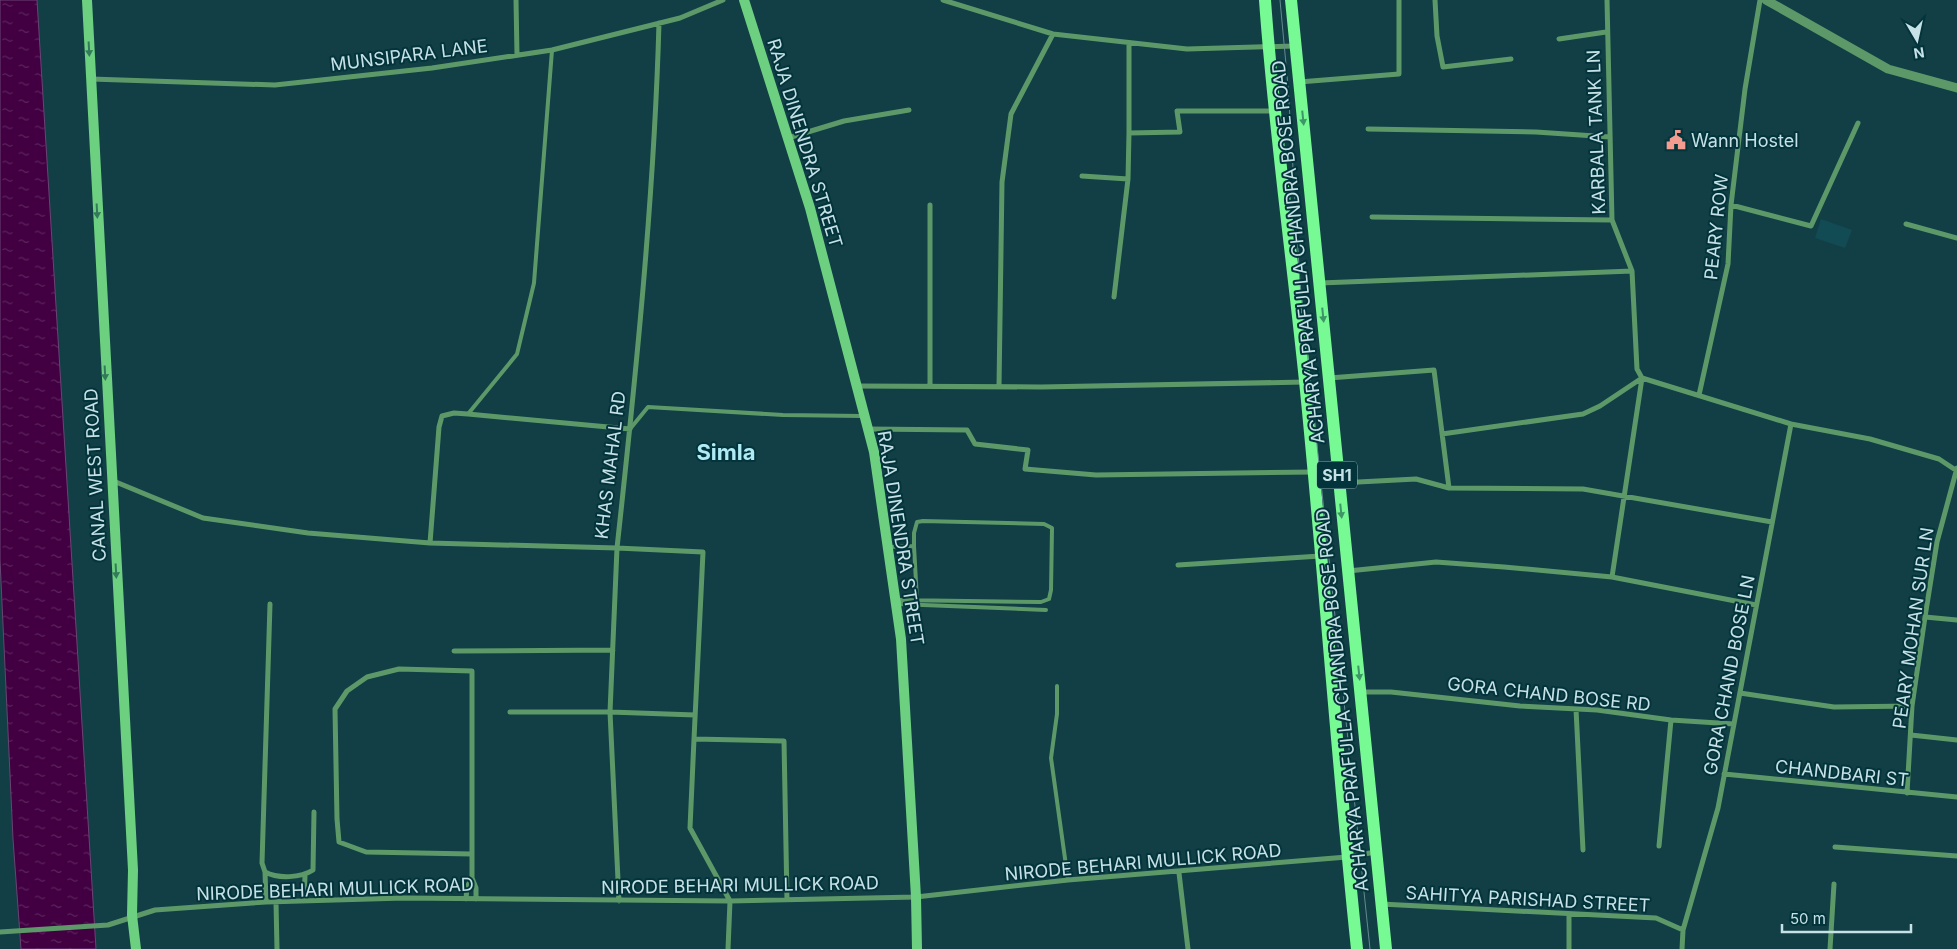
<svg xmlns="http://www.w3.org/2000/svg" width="1957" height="949" viewBox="0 0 1957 949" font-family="Inter,sans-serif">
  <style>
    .built { fill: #124b53 }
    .water { fill: url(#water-ripples); stroke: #6a4474 }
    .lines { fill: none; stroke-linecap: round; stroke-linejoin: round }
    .service { stroke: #5d9968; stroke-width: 4 }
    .minor { stroke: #5d9968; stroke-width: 5 }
    .tertiary { stroke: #5d9968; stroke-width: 9 }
    .secondary { stroke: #6dcf80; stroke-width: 10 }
    .primary { stroke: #77f993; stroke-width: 12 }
    .tram { stroke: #648a90; stroke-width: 1 }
    .oneway { fill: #337a5a }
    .oneway2 { fill: #3d9667 }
    .labels { text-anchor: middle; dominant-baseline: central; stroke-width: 4; stroke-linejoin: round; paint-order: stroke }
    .shield { fill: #03343b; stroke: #8caeb3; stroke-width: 1 }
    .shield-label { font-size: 16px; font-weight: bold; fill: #c6e2e7 }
    .street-label { font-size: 18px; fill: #c6e2e7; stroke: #03343b }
    .poi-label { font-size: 18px; fill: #c6e2e7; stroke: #03343b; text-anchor: start }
    .district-label { font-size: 22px; font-weight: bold; fill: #afebf5; stroke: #03343b }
  </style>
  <defs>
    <pattern id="water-ripples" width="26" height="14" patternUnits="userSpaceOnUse" patternTransform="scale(1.25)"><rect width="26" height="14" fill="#420042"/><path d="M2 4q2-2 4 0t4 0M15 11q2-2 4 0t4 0" fill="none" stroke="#5c255d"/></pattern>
  </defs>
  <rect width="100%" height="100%" fill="#113f45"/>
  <!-- built -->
  <path class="built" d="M1821,219L1852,230L1845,248L1815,238Z"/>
  <!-- water -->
  <path class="water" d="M0,0H37L96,949H21L13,839L0,560Z"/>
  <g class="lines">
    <!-- service -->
    <path class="service" d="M468,414L517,354L534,283L552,50
      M630,429L648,407L783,415L862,416
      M914,546L917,600
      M889,547L914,546V533L917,522L923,521L1044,524L1052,528L1051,590L1049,599L1041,602L898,600
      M898,604L1046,610
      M1057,686V714L1051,758L1068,880"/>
    <!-- minor -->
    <path class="minor" d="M516,0L517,55
      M943,0L1053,34L1187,49L1294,46
      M1435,0L1437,36L1443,67L1511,59
      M1559,39L1606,32
      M91,79L275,85L432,68L552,50L680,18L723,0
      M1299,82L1399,74V0
      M1368,129L1536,132L1610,137
      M1129,133V43
      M788,138L844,121L909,110
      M1082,176L1128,179
      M1731,205L1811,226L1858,123
      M1372,217L1612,220
      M1906,224L1957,238
      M1320,283L1632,271
      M1114,297L1128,179L1129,133L1180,132L1177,111H1273
      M1329,378L1434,370L1449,488
      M857,386L1041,387L1305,382
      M930,386V205
      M999,387L1002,182L1011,114L1053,34
      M1699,395L1728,264L1731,205L1745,89L1760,0
      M868,429L967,430L975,444L1028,450L1025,469L1096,475L1314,472
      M1442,434L1583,414L1600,406L1642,378L1637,369L1632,271L1612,220L1607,0
      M111,480L203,518L308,533L430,543L617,548C636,374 654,198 659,23
      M1339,483L1416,479L1449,488L1583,489L1772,522
      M430,543L439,427L442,416L454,413L468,414L630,429
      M1178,565L1320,556
      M1348,571L1436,562L1504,567L1612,577L1756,605
      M1612,577L1642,378L1791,424L1870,439L1939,459L1957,471
      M270,604L262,863L265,872C278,879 301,878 313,870L314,812
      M1925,617L1957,620
      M454,651L613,650
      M1361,692H1391L1520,706L1597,710L1671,720L1734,724
      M1740,693L1834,707L1912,706
      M1576,709L1583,850
      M510,712H610L695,715
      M1911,735L1957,740
      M694,739L690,828L730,901L728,949
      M1724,774L1957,797
      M1907,793L1912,706L1925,617L1937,542L1957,468
      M1659,846L1671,720
      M1835,847L1957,856
      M472,854L366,852L339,842L337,819L335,709L347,691L367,677L399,669L472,671V878L476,888V899
      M265,872L266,902
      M1179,873L1188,949
      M466,899L467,887L472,878
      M304,901L305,876
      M619,901L610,712L617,548L703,552L694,739L784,741L787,900
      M276,902L277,949
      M1381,904L1656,918L1683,930L1682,949
      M1683,930L1718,808L1791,424
      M0,932L108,925L155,910L266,902L404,898L730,901L916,897L1068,880L1347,857L1376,852
      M1569,949V914
      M1830,949L1834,884"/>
    <!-- tertiary -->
    <path class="tertiary" d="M1766,0L1888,69L1957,88"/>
    <!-- secondary -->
    <path class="secondary" d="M87,0L133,870L132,915L136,949
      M744,0L810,208L874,452L901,639L916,897L917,949"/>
    <!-- primary -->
    <path class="primary" d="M1265,0C1274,128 1292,254 1305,381C1324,570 1337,760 1357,949
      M1291,0L1386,949"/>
    <!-- tram -->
    <path class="tram" d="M1280,0L1288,86L1300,283L1370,949"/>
  </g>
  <!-- one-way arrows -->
  <defs><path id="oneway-solid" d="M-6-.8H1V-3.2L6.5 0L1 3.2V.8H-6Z" transform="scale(1.25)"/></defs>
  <g class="oneway">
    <use href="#oneway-solid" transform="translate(89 49) rotate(87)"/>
    <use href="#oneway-solid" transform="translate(97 211) rotate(87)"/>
    <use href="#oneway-solid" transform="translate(105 373) rotate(87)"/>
    <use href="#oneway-solid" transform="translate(116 571) rotate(87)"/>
  </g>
  <g class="oneway2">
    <use href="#oneway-solid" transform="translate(1303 118) rotate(84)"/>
    <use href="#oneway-solid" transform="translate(1323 315) rotate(84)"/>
    <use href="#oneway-solid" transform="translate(1341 511) rotate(84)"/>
    <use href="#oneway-solid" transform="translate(1359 673) rotate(84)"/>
  </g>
  <!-- icons -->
  <defs>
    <symbol id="civic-bare" viewBox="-9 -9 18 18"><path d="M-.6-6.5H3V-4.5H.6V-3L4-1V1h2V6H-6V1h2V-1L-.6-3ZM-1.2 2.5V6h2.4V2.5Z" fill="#f59c90" stroke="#03343b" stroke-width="2.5" paint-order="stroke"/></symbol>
  </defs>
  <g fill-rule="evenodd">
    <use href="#civic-bare" x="1662" y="126" width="28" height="28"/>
  </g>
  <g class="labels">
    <!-- shield labels -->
    <rect class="shield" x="1317" y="461.5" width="40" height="27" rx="4"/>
    <g class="shield-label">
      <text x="1337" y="475">SH1</text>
    </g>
    <!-- street labels -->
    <g class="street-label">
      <text transform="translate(409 55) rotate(-7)">MUNSIPARA LANE</text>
      <text transform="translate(1596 132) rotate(-92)">KARBALA TANK LN</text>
      <text transform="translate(805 143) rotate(73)">RAJA DINENDRA STREET</text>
      <text transform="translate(1716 227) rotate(-84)">PEARY ROW</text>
      <text transform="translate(1298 252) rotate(-96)">ACHARYA PRAFULLA CHANDRA BOSE ROAD</text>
      <text transform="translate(610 465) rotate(-83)">KHAS MAHAL RD</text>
      <text transform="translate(95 475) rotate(-93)">CANAL WEST ROAD</text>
      <text transform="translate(901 538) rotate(81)">RAJA DINENDRA STREET</text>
      <text transform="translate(1913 628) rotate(-82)">PEARY MOHAN SUR LN</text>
      <text transform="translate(1729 675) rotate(-79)">GORA CHAND BOSE LN</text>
      <text transform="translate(1549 694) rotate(6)">GORA CHAND BOSE RD</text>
      <text transform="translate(1342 700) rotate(-96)">ACHARYA PRAFULLA CHANDRA BOSE ROAD</text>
      <text transform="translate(1842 773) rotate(6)">CHANDBARI ST</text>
      <text transform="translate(1143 862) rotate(-5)">NIRODE BEHARI MULLICK ROAD</text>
      <text transform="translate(740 885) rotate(-1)">NIRODE BEHARI MULLICK ROAD</text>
      <text transform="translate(335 889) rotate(-2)">NIRODE BEHARI MULLICK ROAD</text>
      <text transform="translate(1528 899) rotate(3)">SAHITYA PARISHAD STREET</text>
    </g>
    <!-- poi labels -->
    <g class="poi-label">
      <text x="1691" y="140">Wann Hostel</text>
    </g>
    <!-- district labels -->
    <g class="district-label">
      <text x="726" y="452">Simla</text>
    </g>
  </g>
  <!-- north arrow -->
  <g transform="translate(1917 40) rotate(171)" stroke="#03343b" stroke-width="4" paint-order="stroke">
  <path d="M0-4L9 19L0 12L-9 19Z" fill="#c6e2e7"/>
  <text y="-8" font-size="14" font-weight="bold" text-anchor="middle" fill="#c6e2e7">N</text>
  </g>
  <!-- scale -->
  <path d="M1782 924v8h129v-8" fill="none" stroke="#c6e2e7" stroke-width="2.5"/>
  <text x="1790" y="924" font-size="15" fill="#c6e2e7" stroke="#03343b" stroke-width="4" paint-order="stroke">50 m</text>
</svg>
